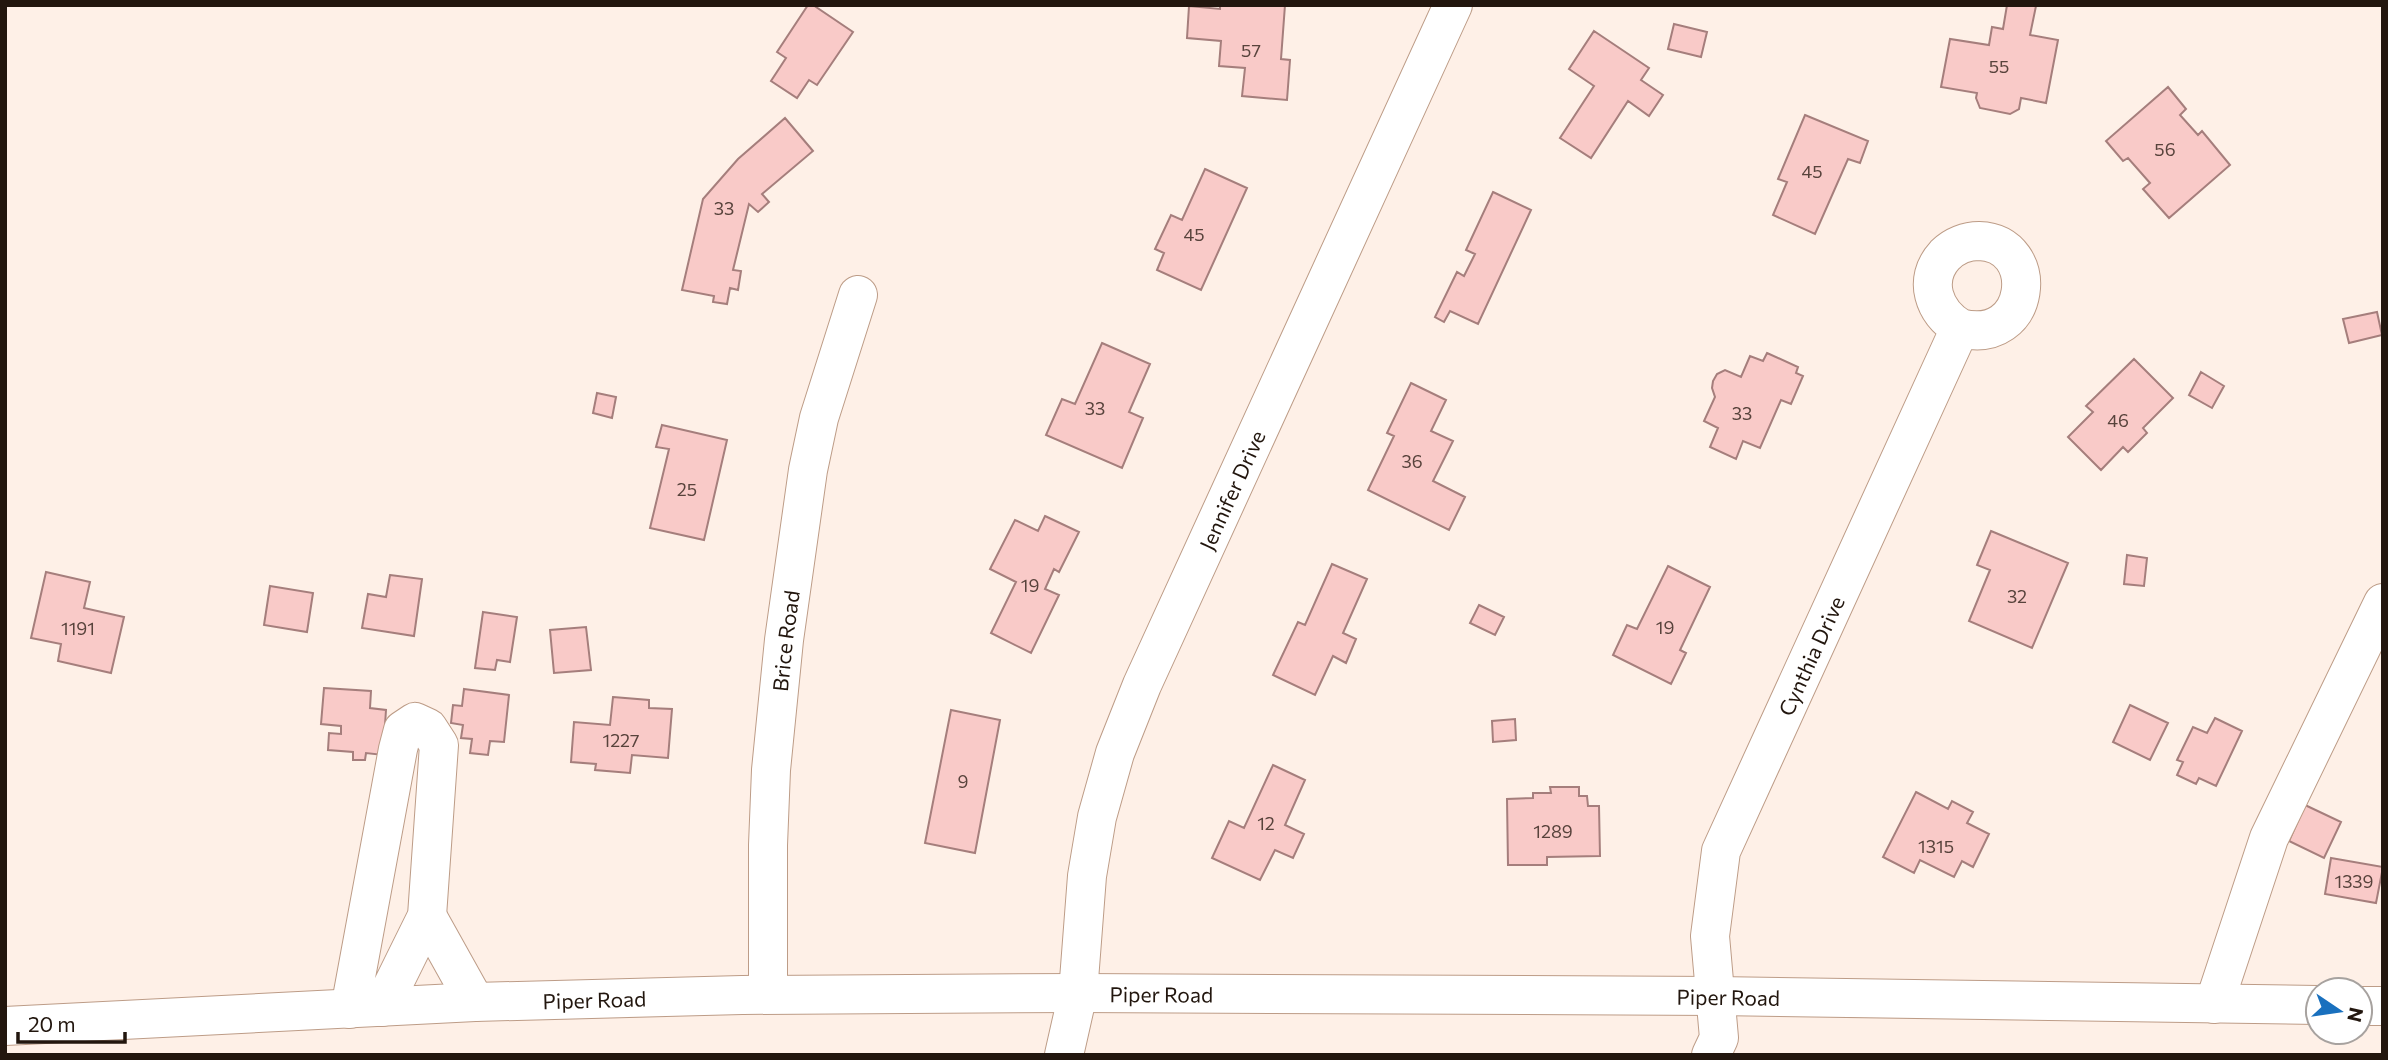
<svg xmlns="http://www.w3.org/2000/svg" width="2388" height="1060" viewBox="0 0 2388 1060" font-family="Commissioner,sans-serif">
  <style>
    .building { fill: #f9cac8; stroke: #a57e7c; stroke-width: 2 }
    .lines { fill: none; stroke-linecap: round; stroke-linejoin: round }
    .minor-casing { stroke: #bd9c87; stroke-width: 40 }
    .minor { stroke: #fff; stroke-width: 38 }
    .labels { text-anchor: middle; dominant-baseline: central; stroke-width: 5; stroke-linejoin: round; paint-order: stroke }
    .number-label { font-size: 18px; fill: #58433c }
    .street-label { font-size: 21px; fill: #22160e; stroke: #fff }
  </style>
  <rect width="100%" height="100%" fill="#fef0e7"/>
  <!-- building -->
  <path class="building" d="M808,5H813L853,32L817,85L809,80L797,98L771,81L786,58L777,52Z
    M1220,5H1285L1281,59L1290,60L1287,100L1242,96L1245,68L1219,66L1221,41L1187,38L1189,6L1220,9Z
    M2007,5L2036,6L2030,35L2058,40L2046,103L2021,98L2019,109L2010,114L1980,108L1976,98L1977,93L1941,87L1950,39L1989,45L1992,27L2003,29Z
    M1674,24L1707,32L1701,57L1668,49Z
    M1594,31L1649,68L1641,80L1663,95L1649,116L1628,101L1591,158L1560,138L1594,86L1569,69Z
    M2168,87L2186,109L2180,115L2198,135L2202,131L2230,165L2169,218L2143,189L2150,183L2128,158L2123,161L2106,141Z
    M1805,115L1868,141L1860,163L1848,159L1815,234L1773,215L1787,182L1778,179Z
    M785,118L813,151L762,194L769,202L758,212L749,204L733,270L741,271L738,290L730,288L727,304L713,302L714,296L682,290L703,199L738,159Z
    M1205,169L1247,188L1201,290L1157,270L1164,253L1155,249L1171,215L1182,220Z
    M1493,192L1531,210L1478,324L1450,311L1444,322L1435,317L1457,272L1464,276L1475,254L1466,250Z
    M2377,312L2382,335L2349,343L2343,319Z
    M1102,343L1150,364L1129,412L1143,418L1122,468L1046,435L1062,399L1075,404Z
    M1767,353L1798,367L1796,373L1803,376L1791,404L1781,400L1760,448L1743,441L1736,459L1710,447L1718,428L1704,421L1715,397L1712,388L1713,381L1717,374L1725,370L1741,377L1750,356L1763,361Z
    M2134,359L2173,398L2143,428L2147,433L2128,452L2123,447L2101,470L2068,437L2093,412L2086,406Z
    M2201,372L2224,386L2212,408L2189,395Z
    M1411,383L1446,400L1431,431L1453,441L1433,481L1465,497L1449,530L1368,490L1394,436L1387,433Z
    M597,393L616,397L612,418L593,413Z
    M662,425L727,440L704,540L650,528L669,449L656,447Z
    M1045,516L1079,532L1059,572L1054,569L1045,589L1059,595L1031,653L991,633L1016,582L990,569L1015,520L1038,531Z
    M1991,531L2068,563L2032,648L1969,621L1990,570L1977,565Z
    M2127,555L2147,558L2144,586L2124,584Z
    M1332,564L1367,579L1343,633L1356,639L1346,663L1333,656L1315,695L1273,675L1298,622L1305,625Z
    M1668,566L1710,587L1680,650L1686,653L1671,684L1613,655L1627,625L1637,629Z
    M46,572L90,582L84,608L124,617L111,673L58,661L61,644L31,638Z
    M390,575L422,579L414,636L362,628L368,594L386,597Z
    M270,586L313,593L307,632L264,625Z
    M1479,605L1504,617L1495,635L1470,623Z
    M483,612L517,617L510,662L497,660L495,670L475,668Z
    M586,627L591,670L554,673L550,630Z
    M324,688L371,691L370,708L386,710L383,755L366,753L365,760H353V752L328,750L329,733L341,734V726L321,724Z
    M464,689L509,695L504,742L490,741L488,755L470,753L472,739L461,738L463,725L451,723L453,705L462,706Z
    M613,697L649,700V708L672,709L668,758L632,755L630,773L595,770L596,764L571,762L574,722L610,725Z
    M2130,705L2168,723L2150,760L2113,742Z
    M951,710L1000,720L975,853L925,843Z
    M2215,718L2242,731L2216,786L2199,778L2196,784L2177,775L2183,762L2177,760L2193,727L2207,733Z
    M1515,719L1516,740L1493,742L1492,721Z
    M1273,765L1305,780L1285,825L1304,834L1293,858L1275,850L1260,880L1212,858L1229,821L1244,828Z
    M1550,787H1579V796H1587L1588,806H1599L1600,856L1547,857V865H1508L1507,799L1533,798V793H1551Z
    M1916,792L1948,809L1952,801L1973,812L1967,823L1989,834L1973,867L1962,861L1954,877L1920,860L1914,873L1883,857Z
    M2305,805L2341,822L2324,858L2289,841Z
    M2331,858L2383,867L2376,903L2325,894Z"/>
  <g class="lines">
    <defs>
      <g id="minor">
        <path d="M427,916L475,1002"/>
        <path id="s1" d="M768,994V845L771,770L784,640L808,470L819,418L858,295"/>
        <path d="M2214,1004L2269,838L2383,603"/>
        <path d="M2360,1006H2383"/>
        <path d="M350,1009L398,749L403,730L415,722L428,728L439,745L427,916L382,1007"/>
        <path id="s2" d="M5,1026L475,1002L742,995L1078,993L1717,996L2318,1005"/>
        <path id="s3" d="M1064,1055L1078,993L1087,876L1097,817L1115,753L1142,685L1453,5"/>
        <path id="s4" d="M1711,1055L1719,1038L1710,936L1721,851L1960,328C2032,347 2043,243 1979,241C1967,241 1954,246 1945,255C1922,280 1934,312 1960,328"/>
      </g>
    </defs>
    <!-- minor casing -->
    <use href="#minor" class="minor-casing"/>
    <!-- minor -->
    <use href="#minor" class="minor"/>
  </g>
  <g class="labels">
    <!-- number labels -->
    <g class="number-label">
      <text x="1251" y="50">57</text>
      <text x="1999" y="66">55</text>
      <text x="2165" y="149">56</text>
      <text x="1812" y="171">45</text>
      <text x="724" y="208">33</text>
      <text x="1194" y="234">45</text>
      <text x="1095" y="408">33</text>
      <text x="1742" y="413">33</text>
      <text x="2118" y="420">46</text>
      <text x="1412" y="461">36</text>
      <text x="687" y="489">25</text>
      <text x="1030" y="585">19</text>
      <text x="2017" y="596">32</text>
      <text x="1665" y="627">19</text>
      <text x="78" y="628">1191</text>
      <text x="621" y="740">1227</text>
      <text x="963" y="781">9</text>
      <text x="1266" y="823">12</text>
      <text x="1553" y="831">1289</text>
      <text x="1936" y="846">1315</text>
      <text x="2354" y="881">1339</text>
    </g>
    <!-- street labels -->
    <g class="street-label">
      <text stroke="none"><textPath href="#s3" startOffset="595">Jennifer Drive</textPath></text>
      <text stroke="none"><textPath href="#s1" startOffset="354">Brice Road</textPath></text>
      <text stroke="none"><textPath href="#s4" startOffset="422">Cynthia Drive</textPath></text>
      <text stroke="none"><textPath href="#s2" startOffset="1157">Piper Road</textPath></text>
      <text stroke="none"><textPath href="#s2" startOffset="1724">Piper Road</textPath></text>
      <text stroke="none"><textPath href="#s2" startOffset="590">Piper Road</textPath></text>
    </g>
  </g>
  <!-- border -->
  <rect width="2388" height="1060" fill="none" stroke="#22160e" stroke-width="14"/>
  <!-- north arrow -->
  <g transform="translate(2339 1011) rotate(103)"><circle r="33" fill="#ffffff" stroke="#a7a29f" stroke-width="2"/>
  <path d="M0-5L12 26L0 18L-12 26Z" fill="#1970be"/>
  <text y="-10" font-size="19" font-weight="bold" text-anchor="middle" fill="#22160e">N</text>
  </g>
  <!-- scale -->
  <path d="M18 1032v10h107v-10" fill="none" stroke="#22160e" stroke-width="3.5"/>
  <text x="28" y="1032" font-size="21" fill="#22160e" stroke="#ffffff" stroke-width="5" paint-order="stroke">20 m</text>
</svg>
